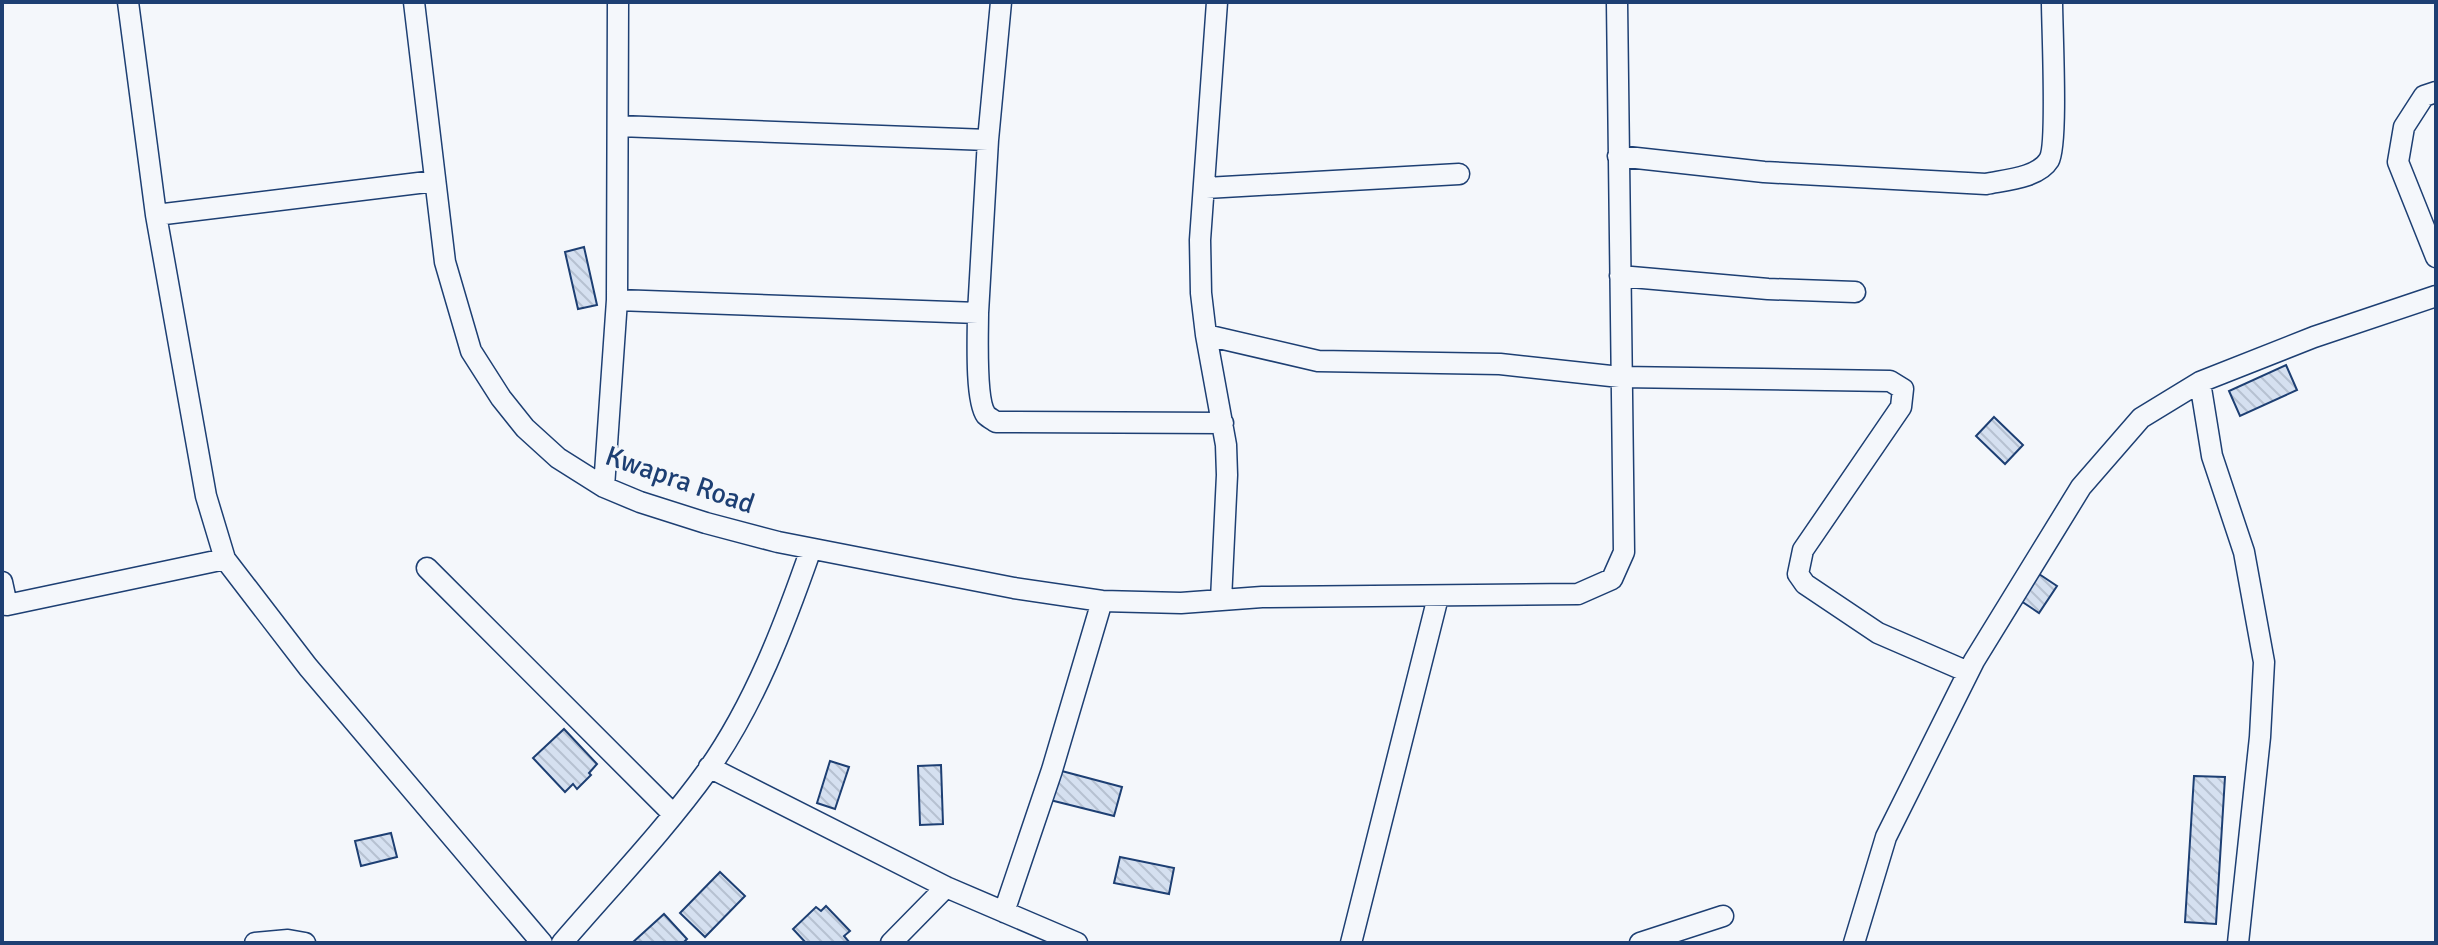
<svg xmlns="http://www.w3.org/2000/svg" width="2438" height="945" viewBox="0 0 2438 945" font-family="Signika,sans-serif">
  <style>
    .building { fill: url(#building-back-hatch); stroke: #1d3f73; stroke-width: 2 }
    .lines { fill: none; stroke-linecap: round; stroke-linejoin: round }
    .minor-casing { stroke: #1d3f73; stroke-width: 23 }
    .minor { stroke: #f4f7fb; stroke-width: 20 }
    .labels { text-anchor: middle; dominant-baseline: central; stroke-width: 6; stroke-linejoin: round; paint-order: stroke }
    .street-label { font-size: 28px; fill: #1d3f73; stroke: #f4f7fb }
  </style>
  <defs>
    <pattern id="building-back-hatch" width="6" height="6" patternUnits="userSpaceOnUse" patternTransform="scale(2)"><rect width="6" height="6" fill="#d5e0f0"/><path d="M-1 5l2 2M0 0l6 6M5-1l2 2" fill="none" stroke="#b6c1d1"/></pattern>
  </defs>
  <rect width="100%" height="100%" fill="#f4f7fb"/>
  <!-- building -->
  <path class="building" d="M584,247L597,305L578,309L565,252Z
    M2286,365L2297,390L2240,416L2229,391Z
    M1994,417L2023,445L2005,464L1976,436Z
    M2036,572L2057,586L2039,613L2018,599Z
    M564,729L597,764L589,773L591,775L577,789L573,784L565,792L533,758Z
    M830,761L849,767L835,809L817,803Z
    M941,765L943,824L920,825L918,766Z
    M1058,770L1122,787L1114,816L1050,800Z
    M2194,776L2225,777L2216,924L2185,922Z
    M391,833L397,857L361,866L355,841Z
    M1120,857L1174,868L1169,894L1114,883Z
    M720,872L745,896L705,937L680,913Z
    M826,906L850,931L844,936L850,943H806L793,929L816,907L821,911Z
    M664,914L687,939L683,943H632Z"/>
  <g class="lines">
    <defs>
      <path id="minor" d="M128,2L156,215L206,496L225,559L308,667L542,943
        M414,2L445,262L471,351L501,398L525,428L558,458L604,487L640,502L706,523L778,542L1014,588L1102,601L1181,603L1262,597L1578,594L1612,579L1624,552L1617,2
        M1217,2L1200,240L1201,293L1206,335L1318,361L1500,364L1620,377L1890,381L1903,389L1901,407L1803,550L1798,574L1805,584L1878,633L1968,672
        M2436,92L2424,96L2404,127L2398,162L2436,257
        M988,140L1001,2
        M1618,156L1764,172L1986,184C2005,180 2038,178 2049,160C2058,145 2052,27 2052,2
        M1206,188L1459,174
        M156,215L435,181
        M1620,276L1768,289L1855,292
        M617,300L978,313L988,140L619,126
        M978,313C978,333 975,400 986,415C988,417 993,420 996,422L1223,423
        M1206,335L1226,445L1227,475L1221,600
        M2200,382L2212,456L2244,552L2264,662L2260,737L2238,943
        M604,487L617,300L618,2
        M427,568L672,813
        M2,582L7,605L225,559
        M709,767L946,887L1077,943
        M1004,912L1052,770L1102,601
        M255,943L288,940L305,943
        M562,943C611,886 664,831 708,770C755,703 784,626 811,549
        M891,943L946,887
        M1351,943L1438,597
        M1640,943L1723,916
        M1854,943L1886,837L1974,661L2081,487L2141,418L2200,382L2314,337L2436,296"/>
    </defs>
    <!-- minor casing -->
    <use href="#minor" class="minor-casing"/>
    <!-- minor -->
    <use href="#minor" class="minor"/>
  </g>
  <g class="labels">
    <!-- street labels -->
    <g class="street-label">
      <text transform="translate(680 480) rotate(19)">Kwapra Road</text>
    </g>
  </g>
  <!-- border -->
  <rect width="2438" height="945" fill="none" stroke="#1d3f73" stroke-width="8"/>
</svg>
